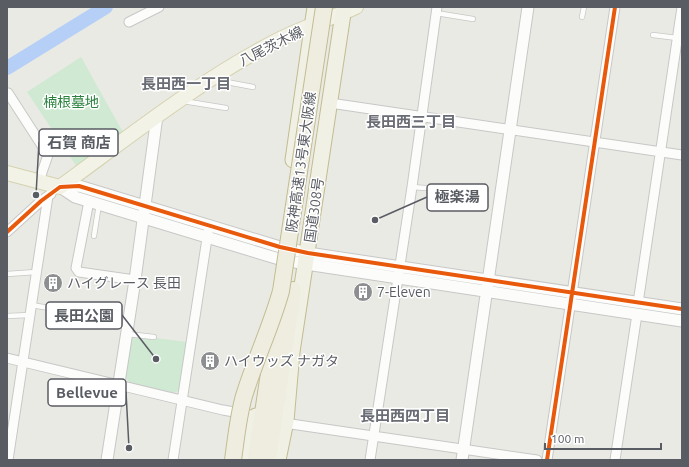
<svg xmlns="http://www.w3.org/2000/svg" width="689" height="467" viewBox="0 0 689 467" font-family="Ubuntu,'Noto Sans JP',sans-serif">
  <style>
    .green { fill: #d0e9d2 }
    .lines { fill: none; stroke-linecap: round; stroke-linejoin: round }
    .river { stroke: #b6cff7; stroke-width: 14 }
    .service-casing { stroke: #c7c7c7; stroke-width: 6 }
    .minor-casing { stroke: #c7c7c7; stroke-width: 11 }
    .tertiary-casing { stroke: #c7c7c7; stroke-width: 13 }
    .primary-casing { stroke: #d5d2af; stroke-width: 16 }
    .trunk-casing { stroke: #c2bc91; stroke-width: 17 }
    .motorway-casing { stroke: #c2bc91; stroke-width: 18 }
    .service { stroke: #fcfcfb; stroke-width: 4.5 }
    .minor { stroke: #fcfcfb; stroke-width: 9 }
    .tertiary { stroke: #fcfcfb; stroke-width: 11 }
    .primary { stroke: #f2f2e7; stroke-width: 14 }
    .trunk { stroke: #f0f0e4; stroke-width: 15 }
    .motorway { stroke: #eeede0; stroke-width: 16 }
    .motorway-bridge-casing { stroke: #c2bc91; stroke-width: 18; stroke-linecap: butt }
    .motorway-bridge { stroke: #eeede0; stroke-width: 16 }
    .cycleway-casing { stroke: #fff; stroke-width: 6 }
    .cycleway { stroke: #e8590c; stroke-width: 4 }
    .labels { text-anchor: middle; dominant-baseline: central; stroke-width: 3; stroke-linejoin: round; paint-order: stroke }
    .street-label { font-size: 14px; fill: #595c63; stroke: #fff }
    .park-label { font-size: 14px; fill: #2b823f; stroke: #fff }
    .poi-label { font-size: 14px; fill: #595c63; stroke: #fff; text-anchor: start }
    .neighbourhood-label { font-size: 15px; font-weight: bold; fill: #6a6d75; stroke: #fff }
    .leader { fill: none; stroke: #595c63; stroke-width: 1.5 }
    .callout-dot { fill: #595c63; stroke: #fff; stroke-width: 1.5 }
    .callout { fill: #fff; stroke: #595c63; stroke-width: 1.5 }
    .callout-label { font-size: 15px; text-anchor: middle; font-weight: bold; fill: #595c63 }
  </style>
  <rect width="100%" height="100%" fill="#eaeae4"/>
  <!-- green -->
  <path class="green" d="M81,57L124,134L77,167L27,92Z
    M131,335L188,342L180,388L178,391L174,393L130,383L125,377Z"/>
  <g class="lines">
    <!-- river -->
    <path class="river" d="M7,68L106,7"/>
    <defs>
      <path id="service" d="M436,13L473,19
        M582,17L584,7
        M653,35L677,38
        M216,80L253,87
        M183,101L226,108
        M412,187L477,192
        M94,236L99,204
        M7,274L36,272
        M31,305L68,311
        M7,316L30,315
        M127,334L154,337"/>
      <path id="minor" d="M129,22L159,7
        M8,93L48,155L39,181
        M330,103L682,155
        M89,201L76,268L79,272L135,280
        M7,232L41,201L51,194
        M638,303L682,7
        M7,358L223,410L256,416
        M286,421L291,424L537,460
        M8,460L48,196
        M173,460L208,232
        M370,460L412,187L437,7
        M547,460L615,7
        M615,460L637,314"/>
      <path id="tertiary" d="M60,187L75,197L279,259L306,264L682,321
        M60,187L79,186L280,247L308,253L682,309
        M107,460L135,280L157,116
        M462,460L528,7"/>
      <path id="primary" d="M7,173L60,187C130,136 199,81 276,41C301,28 330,19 356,7"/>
      <path id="trunk" d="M293,160L315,7
        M244,460L256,416
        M278,460L286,421L292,352L344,7"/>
      <path id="motorway" d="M256,460L278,313
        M268,460L293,290"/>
    </defs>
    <!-- service casing -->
    <use href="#service" class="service-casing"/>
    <!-- minor casing -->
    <use href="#minor" class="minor-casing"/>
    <!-- tertiary casing -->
    <use href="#tertiary" class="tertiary-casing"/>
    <!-- primary casing -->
    <use href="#primary" class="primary-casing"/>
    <!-- trunk casing -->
    <use href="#trunk" class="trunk-casing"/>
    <!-- motorway casing -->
    <use href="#motorway" class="motorway-casing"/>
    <!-- service -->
    <use href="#service" class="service"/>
    <!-- minor -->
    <use href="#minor" class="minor"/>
    <!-- tertiary -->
    <use href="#tertiary" class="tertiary"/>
    <!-- primary -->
    <use href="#primary" class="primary"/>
    <!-- trunk -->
    <use href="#trunk" class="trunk"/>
    <!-- motorway -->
    <use href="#motorway" class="motorway"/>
    <defs>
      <path id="motorway-bridge" d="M233,460C236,439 238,417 244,396C255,360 271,327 281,291L324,7"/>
    </defs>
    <!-- motorway-bridge casing -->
    <use href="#motorway-bridge" class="motorway-bridge-casing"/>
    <!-- motorway-bridge -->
    <use href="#motorway-bridge" class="motorway-bridge"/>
    <defs>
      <path id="cycleway" d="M7,232L41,201L60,187L79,186L280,247L308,253L682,309
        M547,460L615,7"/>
    </defs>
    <!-- cycleway casing -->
    <use href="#cycleway" class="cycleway-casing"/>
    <!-- cycleway -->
    <use href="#cycleway" class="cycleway"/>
  </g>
  <!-- icons -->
  <defs>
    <symbol id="building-disc" viewBox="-11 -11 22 22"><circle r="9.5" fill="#8c8e90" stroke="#fff"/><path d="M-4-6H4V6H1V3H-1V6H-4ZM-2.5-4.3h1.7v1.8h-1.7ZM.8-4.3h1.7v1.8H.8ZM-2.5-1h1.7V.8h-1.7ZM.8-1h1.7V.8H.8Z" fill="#fff"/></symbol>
  </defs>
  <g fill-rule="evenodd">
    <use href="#building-disc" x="42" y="272" width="22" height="22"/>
    <use href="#building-disc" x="352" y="281" width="22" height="22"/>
    <use href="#building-disc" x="199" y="350" width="22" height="22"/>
  </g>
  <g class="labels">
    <!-- street labels -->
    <g class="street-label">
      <text transform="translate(271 46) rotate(-27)">八尾茨木線</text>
      <text transform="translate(301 162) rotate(-82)">阪神高速13号東大阪線</text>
      <text transform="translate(314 210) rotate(-82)">国道308号</text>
    </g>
    <!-- park labels -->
    <g class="park-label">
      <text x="71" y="102">楠根墓地</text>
    </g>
    <!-- poi labels -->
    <g class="poi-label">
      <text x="67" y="283">ハイグレース 長田</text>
      <text x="377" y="292">7-Eleven</text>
      <text x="224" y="361">ハイウッズ ナガタ</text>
    </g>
    <!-- neighbourhood labels -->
    <g class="neighbourhood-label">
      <text x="186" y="83">長田西一丁目</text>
      <text x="411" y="121">長田西三丁目</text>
      <text x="405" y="415">長田西四丁目</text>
    </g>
  </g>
  <!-- callouts -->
  <path class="leader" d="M36 195L39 142M375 220L427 197M156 359L122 315M129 448L126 392"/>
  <g class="callout-dot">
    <circle cx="36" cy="195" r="4"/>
    <circle cx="375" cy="220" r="4"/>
    <circle cx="156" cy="359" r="4"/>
    <circle cx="129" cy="448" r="4"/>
  </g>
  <g class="callout">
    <rect x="39" y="129" width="79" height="27" rx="4"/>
    <rect x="427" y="184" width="61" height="27" rx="4"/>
    <rect x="46" y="302" width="76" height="27" rx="4"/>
    <rect x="48" y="379" width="78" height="27" rx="4"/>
  </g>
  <g class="callout-label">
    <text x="79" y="148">石賀 商店</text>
    <text x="457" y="202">極楽湯</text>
    <text x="84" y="321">長田公園</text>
    <text x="87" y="398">Bellevue</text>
  </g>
  <!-- border -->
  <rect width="689" height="467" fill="none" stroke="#595c63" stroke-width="16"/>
  <!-- scale -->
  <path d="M545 443v6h116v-6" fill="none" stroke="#595c63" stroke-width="2"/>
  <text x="551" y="443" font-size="12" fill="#595c63" stroke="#ffffff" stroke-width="3" paint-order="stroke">100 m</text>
</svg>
